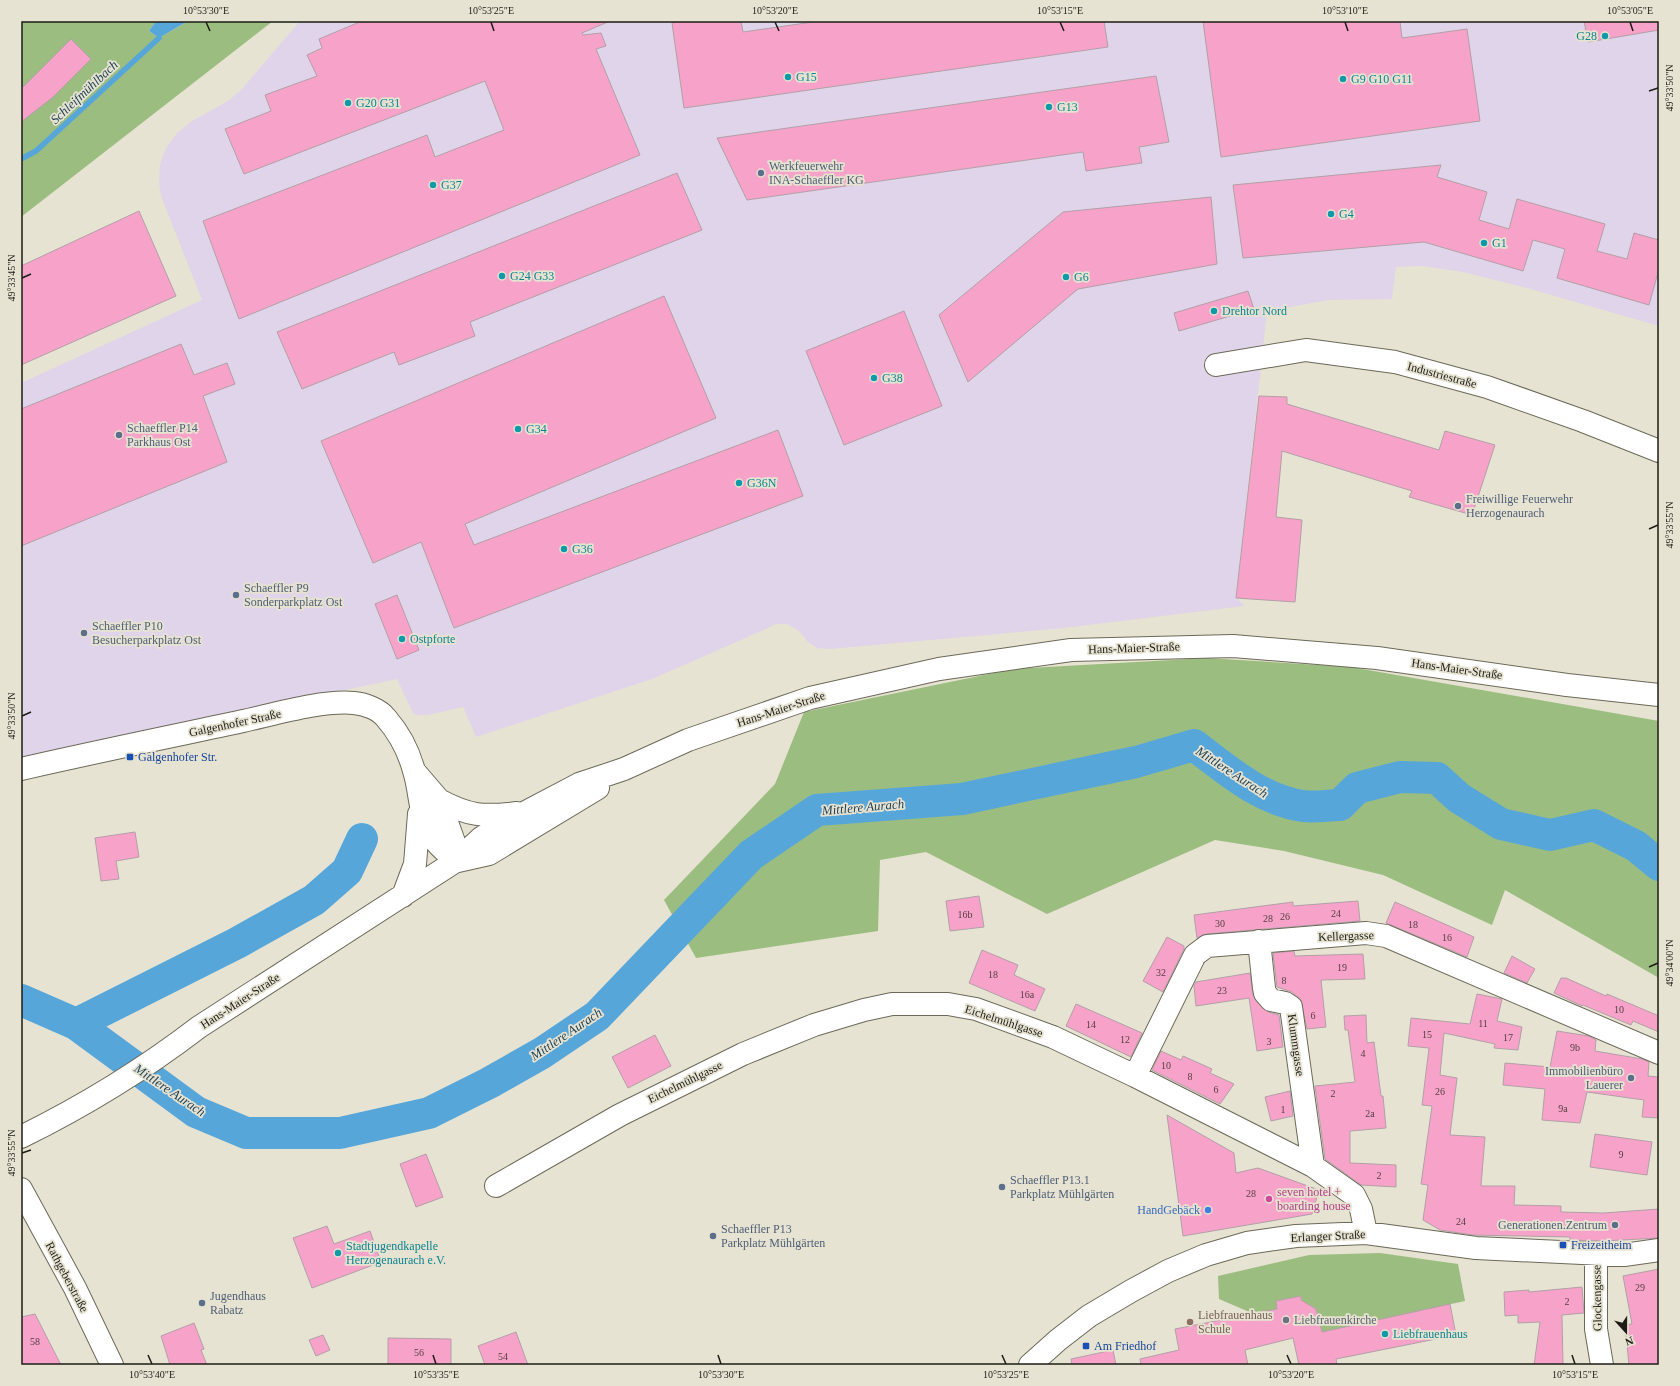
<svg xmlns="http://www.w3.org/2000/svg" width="1680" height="1386" viewBox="0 0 1680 1386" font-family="'Times New Roman',serif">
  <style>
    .industrial { fill: #dfd4e9 }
    .green { fill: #9cbd80 }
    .water { fill: #57a6da }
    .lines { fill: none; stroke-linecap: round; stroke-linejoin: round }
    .stream { stroke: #57a6da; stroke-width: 5.5 }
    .river { stroke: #57a6da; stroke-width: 32 }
    .building { fill: #f7a3c9; stroke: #b29fa7 }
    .minor-casing { stroke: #6c6959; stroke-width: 24 }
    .minor { stroke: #fff; stroke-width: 22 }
    .ticks { fill: none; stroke: #1d1c15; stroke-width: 1.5 }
    .culture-dot { fill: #0f9aa8; stroke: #e7e3d2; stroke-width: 1.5 }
    .service-dot { fill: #5c6f8a; stroke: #e7e3d2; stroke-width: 1.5 }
    .transit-dot { fill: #1a4fb4; stroke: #e7e3d2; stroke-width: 1.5 }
    .hotel-dot { fill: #d1479c; stroke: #e7e3d2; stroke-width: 1.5 }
    .shop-dot { fill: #3f7fe0; stroke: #e7e3d2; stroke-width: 1.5 }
    .worship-dot { fill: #6b7280; stroke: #e7e3d2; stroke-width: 1.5 }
    .education-dot { fill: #8d6e63; stroke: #e7e3d2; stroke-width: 1.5 }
    .labels { text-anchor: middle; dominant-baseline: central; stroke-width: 3.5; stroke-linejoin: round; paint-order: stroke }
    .number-label { font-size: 10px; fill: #543e42 }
    .culture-label { font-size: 12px; fill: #0d838f; stroke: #e7e3d2; text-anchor: start }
    .service-label { font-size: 12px; fill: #4e5e75; stroke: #e7e3d2; text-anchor: start }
    .street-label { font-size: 12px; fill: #1d1c15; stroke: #e7e3d2 }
    .transit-label { font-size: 12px; fill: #164399; stroke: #e7e3d2; text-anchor: start }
    .hotel-label { font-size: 12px; fill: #b23c85; stroke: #e7e3d2; text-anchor: start }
    .shop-label { font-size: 12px; fill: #366cbe; stroke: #e7e3d2; text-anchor: end }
    .education-label { font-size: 12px; fill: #785e54; stroke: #e7e3d2; text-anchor: start }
    .worship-label { font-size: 12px; fill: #5b616d; stroke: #e7e3d2; text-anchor: start }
    .water-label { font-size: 13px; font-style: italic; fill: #1b3e53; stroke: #e7e3d2 }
    .neatline { fill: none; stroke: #1d1c15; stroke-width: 1.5 }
    .ticks-label { font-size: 10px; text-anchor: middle; fill: #1d1c15 }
  </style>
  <rect width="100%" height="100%" fill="#e7e3d2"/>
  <!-- industrial -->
  <path class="industrial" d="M300,21H1659V326L1527,288L1463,272L1423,266L1396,267L1392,299L1329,300L1267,311L1236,597L1244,606L1064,628L830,649L817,648L808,642L798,630L787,624H777L652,679L476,737L463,707L428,715H417L413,713L397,679L21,759V383L202,300L161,196L159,182L160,164L166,148L177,133L192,121L228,101L241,90Z"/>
  <!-- green -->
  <path class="green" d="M21,21H156L149,31L159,38L188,21H273L21,217Z
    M1207,658L1351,667L1659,721V978L1505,890L1492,925L1383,875L1284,851L1215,840L1047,914L926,852L880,860L878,931L696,958L664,900L775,784L804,712L1013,669Z
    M1380,1253L1458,1264L1465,1301L1322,1332L1320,1323L1314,1324L1319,1318L1316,1309L1308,1304H1302L1301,1296L1276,1301L1277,1309L1254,1314L1219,1299L1218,1276L1309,1255Z"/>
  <!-- water -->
  <path class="water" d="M156,21H188L159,38L149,31Z"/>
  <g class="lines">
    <!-- stream -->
    <path class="stream" d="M21,159L36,151L159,38"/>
    <!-- river -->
    <path class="river" d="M21,1000L76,1024L196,1112L246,1133H340L429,1113L489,1083L542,1053L597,1016L751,855L817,810L962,799L1136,762L1194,745C1227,770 1261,800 1303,806C1315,808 1328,805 1340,805L1357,788L1400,777L1437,778L1459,798L1501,824L1550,835L1594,825L1636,846L1659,865
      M76,1024L237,943L314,900L347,871L362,839"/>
  </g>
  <!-- building -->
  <path class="building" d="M362,21H610L582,33L583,35L601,33L606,46L596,49L640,155L239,319L203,221L427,135L435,157L504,130L485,81L244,174L225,129L271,111L265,95L317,76L307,55L322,48L319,39Z
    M682,21H741L743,32L820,21H1104L1108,47L684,108L672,23Z
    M1203,21H1400L1402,38L1467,29L1480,121L1221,157Z
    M1584,21H1659V30L1588,42Z
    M71,39L91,59L52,98L21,122V89Z
    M1156,76L1169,142L1139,147L1142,163L1086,171L1083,152L747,200L717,138Z
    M1441,165L1437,177L1487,192L1479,220L1509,229L1517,199L1605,224L1597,251L1627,259L1634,233L1659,240V269L1649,305L1557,278L1565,249L1533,240L1523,271L1424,242L1243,258L1233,185Z
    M677,173L702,230L470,322L475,336L399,365L394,352L302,389L277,332Z
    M1211,197L1217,264L1078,289L968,382L939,315L1063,212Z
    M139,211L176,296L21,365V266Z
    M1248,291L1254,309L1179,331L1174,313Z
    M664,296L716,418L465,524L474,545L778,430L803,496L454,628L421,542L373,563L321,441Z
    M904,311L942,406L844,445L806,351Z
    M181,344L194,375L227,363L235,384L203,396L227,462L21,546V409Z
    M1259,396L1287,397V404L1439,450L1445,431L1495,445L1472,515L1409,497L1412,491L1282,451L1276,517L1302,520L1295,602L1236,598Z
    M397,595L419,650L397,659L375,604Z
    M135,832L139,857L116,861L119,879L101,881L95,838Z
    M979,896L984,927L950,931L946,901Z
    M1358,901L1360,921L1206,934L1197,938L1194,915L1293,902V906Z
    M1395,902L1474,937L1467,957L1386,923Z
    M1167,937L1184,946V949L1163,992L1143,981Z
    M982,950L1018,965L1014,975L1045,989L1035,1011L969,983Z
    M1294,951L1295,956L1363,954L1365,979L1321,980L1326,1027L1307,1029L1301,1000L1292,992L1277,987L1273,953Z
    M1512,956L1535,969L1527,983L1504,973Z
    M1250,973L1253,995L1256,1001L1268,1012L1279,1015L1283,1047L1257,1051L1249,998L1196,1006L1194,986L1196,982Z
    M1561,978H1566L1606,996L1607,994L1659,1016V1032L1633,1021L1631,1025L1583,1005L1582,1006L1554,993Z
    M1477,994L1502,999L1497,1021L1522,1027L1518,1050L1494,1048L1495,1044L1444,1033L1440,1075L1457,1078L1450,1135L1485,1137L1481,1186H1515L1514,1205L1561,1206V1212L1603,1213L1659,1209V1238L1604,1241L1570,1240V1237L1473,1235L1440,1230L1423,1220L1428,1185L1421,1184L1432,1106L1422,1105L1429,1048L1408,1046L1411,1018L1470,1024Z
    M1076,1004L1142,1033L1131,1057L1066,1026Z
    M1366,1015L1367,1043L1374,1042L1381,1096H1383L1386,1128L1350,1131V1163L1396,1165V1187L1361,1185L1325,1159L1315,1086L1355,1082L1348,1030H1345L1344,1016Z
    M1557,1031L1589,1036L1596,1040L1595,1051L1642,1059L1649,1062L1648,1076L1658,1077L1659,1082V1118L1642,1117L1644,1100L1587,1092L1580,1123L1542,1120L1545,1089L1503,1085L1505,1063L1550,1067Z
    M655,1035L671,1066L628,1088L612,1057Z
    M1161,1051L1181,1060L1183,1056L1212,1069L1210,1073L1234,1084L1220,1104L1152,1070Z
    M1290,1091L1293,1116L1271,1121L1265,1097Z
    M1167,1115L1234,1153L1236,1173L1258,1168L1319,1190L1312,1214L1183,1236Z
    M1595,1134L1652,1142L1647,1175L1590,1167Z
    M426,1154L443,1197L416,1207L400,1164Z
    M327,1226L334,1244L370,1231L381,1262L312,1288L293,1238Z
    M1659,1269V1365H1629L1625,1325L1632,1324L1623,1276Z
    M1582,1287L1584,1313L1562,1315L1563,1365H1534L1540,1322L1518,1323V1315L1505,1316L1504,1292L1529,1290V1292Z
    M1301,1296V1300L1316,1309L1322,1332L1450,1304L1456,1335L1336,1359L1337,1365H1299L1293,1338L1245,1350L1248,1365H1141L1140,1359L1179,1350L1175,1329L1277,1309L1276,1301Z
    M35,1314L61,1365H21V1317Z
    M194,1323L204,1349L201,1350L207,1365H170L161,1336Z
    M516,1332L528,1365H485L478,1346Z
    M323,1335L330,1350L316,1356L309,1340Z
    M388,1338L451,1339V1365H388Z
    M1113,1350L1116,1365H1072L1071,1359Z"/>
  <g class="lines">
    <defs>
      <path id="minor" d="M1216,365L1306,350L1395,362L1487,387L1583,421L1659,451
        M21,769C95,752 169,737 243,721C275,714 322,700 354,703C365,704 379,709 386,718C399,733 409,752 414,771C420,789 419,809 427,827C432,841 445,851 456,861
        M415,772L439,800L454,842L456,861
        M439,800C469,816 483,817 517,813
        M458,861L489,854L598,788
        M403,896L415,864L419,814
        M1259,941L1264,988L1265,993L1271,1000L1285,1003L1291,1007L1313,1166
        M1135,1076L1195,955L1207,946L1366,933L1386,936L1659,1053
        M21,1137C84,1106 143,1070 199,1027L456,861L481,838L505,823L579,784L624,769L688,740L810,698L939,669L1071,650L1233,646L1377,658L1567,685L1659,695
        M496,1186L620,1115L743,1054L814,1025L864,1010L892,1004H948L976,1009L1053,1037L1135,1076L1313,1166L1354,1195L1361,1209L1366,1233
        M21,1189L75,1288L112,1365
        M1596,1254V1329L1602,1365
        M1030,1365L1058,1340L1089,1316L1131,1291L1168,1271L1206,1255L1247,1243L1296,1236L1366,1233L1476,1248L1624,1255L1659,1250"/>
    </defs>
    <!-- minor casing -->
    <use href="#minor" class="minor-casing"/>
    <!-- minor -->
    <use href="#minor" class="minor"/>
  </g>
  <!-- ticks -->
  <path class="ticks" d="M206,22L210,31M491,22L494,31M775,22L779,31M1060,22L1064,31M1345,22L1348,31M1630,22L1633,31M1649,91L1658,88M22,278L31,274M1649,529L1658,525M22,716L31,712M1649,967L1658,963M22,1153L31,1150M148,1355L152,1364M433,1355L436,1364M718,1355L721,1364M1002,1355L1006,1364M1287,1355L1291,1364M1572,1355L1575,1364"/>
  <!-- markers -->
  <g class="culture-dot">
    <circle cx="1605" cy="36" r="4"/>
    <circle cx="788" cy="77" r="4"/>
    <circle cx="1343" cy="79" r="4"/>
    <circle cx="348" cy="103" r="4"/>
    <circle cx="1049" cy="107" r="4"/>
    <circle cx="433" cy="185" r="4"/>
    <circle cx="1331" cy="214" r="4"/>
    <circle cx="1484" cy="243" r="4"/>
    <circle cx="502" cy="276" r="4"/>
    <circle cx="1066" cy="277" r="4"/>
    <circle cx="1214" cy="311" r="4"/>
    <circle cx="874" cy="378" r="4"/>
    <circle cx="518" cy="429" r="4"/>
    <circle cx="739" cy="483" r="4"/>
    <circle cx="564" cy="549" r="4"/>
    <circle cx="402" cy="639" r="4"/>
    <circle cx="338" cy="1253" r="4"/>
    <circle cx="1385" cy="1334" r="4"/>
  </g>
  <g class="service-dot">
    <circle cx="761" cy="173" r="4"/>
    <circle cx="119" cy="435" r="4"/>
    <circle cx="1458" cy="506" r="4"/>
    <circle cx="236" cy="595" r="4"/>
    <circle cx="84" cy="633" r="4"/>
    <circle cx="1631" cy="1078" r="4"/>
    <circle cx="1002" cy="1187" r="4"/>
    <circle cx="1615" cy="1225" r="4"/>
    <circle cx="713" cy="1236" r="4"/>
    <circle cx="202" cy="1303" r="4"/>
  </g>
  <g class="transit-dot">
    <rect x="126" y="753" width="8" height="8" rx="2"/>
    <rect x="1559" y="1241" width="8" height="8" rx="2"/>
    <rect x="1082" y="1342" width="8" height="8" rx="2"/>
  </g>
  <circle class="hotel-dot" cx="1269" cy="1199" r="4"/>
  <circle class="shop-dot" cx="1208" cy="1210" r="4"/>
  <circle class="worship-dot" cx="1286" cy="1320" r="4"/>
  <circle class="education-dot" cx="1190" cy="1322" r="4"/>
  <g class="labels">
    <!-- number labels -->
    <g class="number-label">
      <text x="1336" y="913">24</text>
      <text x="965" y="914">16b</text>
      <text x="1285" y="916">26</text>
      <text x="1268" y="918">28</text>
      <text x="1220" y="923">30</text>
      <text x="1413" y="924">18</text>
      <text x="1447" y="937">16</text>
      <text x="1342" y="967">19</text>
      <text x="1161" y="972">32</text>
      <text x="993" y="974">18</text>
      <text x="1284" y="980">8</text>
      <text x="1222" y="990">23</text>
      <text x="1027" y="994">16a</text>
      <text x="1619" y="1009">10</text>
      <text x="1313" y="1015">6</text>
      <text x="1483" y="1023">11</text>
      <text x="1091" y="1024">14</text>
      <text x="1427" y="1034">15</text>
      <text x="1508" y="1037">17</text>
      <text x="1125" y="1039">12</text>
      <text x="1269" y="1041">3</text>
      <text x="1575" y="1047">9b</text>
      <text x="1363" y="1053">4</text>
      <text x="1166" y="1065">10</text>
      <text x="1190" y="1076">8</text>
      <text x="1216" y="1089">6</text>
      <text x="1440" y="1091">26</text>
      <text x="1333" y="1093">2</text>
      <text x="1563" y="1108">9a</text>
      <text x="1283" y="1109">1</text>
      <text x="1370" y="1113">2a</text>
      <text x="1621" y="1154">9</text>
      <text x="1379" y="1175">2</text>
      <text x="1251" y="1193">28</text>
      <text x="1461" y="1221">24</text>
      <text x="1640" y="1287">29</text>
      <text x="1567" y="1301">2</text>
      <text x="35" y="1341">58</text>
      <text x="419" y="1352">56</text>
      <text x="503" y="1356">54</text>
    </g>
    <!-- culture labels -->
    <g class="culture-label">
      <text x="1597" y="36" text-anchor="end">G28</text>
      <text x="796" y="77">G15</text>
      <text x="1351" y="79">G9 G10 G11</text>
      <text x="356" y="103">G20 G31</text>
      <text x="1057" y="107">G13</text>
      <text x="441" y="185">G37</text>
      <text x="1339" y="214">G4</text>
      <text x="1492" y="243">G1</text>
      <text x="510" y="276">G24 G33</text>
      <text x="1074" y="277">G6</text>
      <text x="1222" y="311">Drehtor Nord</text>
      <text x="882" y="378">G38</text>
      <text x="526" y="429">G34</text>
      <text x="747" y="483">G36N</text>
      <text x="572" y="549">G36</text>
      <text x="410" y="639">Ostpforte</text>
      <text x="346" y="1246">Stadtjugendkapelle<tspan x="346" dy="14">Herzogenaurach e.V.</tspan></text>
      <text x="1393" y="1334">Liebfrauenhaus</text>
    </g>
    <!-- service labels -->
    <g class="service-label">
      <text x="769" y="166">Werkfeuerwehr<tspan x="769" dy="14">INA-Schaeffler KG</tspan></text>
      <text x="127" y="428">Schaeffler P14<tspan x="127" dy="14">Parkhaus Ost</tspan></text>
      <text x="1466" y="499">Freiwillige Feuerwehr<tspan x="1466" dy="14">Herzogenaurach</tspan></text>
      <text x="244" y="588">Schaeffler P9<tspan x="244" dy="14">Sonderparkplatz Ost</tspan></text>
      <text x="92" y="626">Schaeffler P10<tspan x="92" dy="14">Besucherparkplatz Ost</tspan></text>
      <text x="1623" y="1071" text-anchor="end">Immobilienbüro<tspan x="1623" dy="14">Lauerer</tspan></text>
      <text x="1010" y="1180">Schaeffler P13.1<tspan x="1010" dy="14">Parkplatz Mühlgärten</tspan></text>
      <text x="1607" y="1225" text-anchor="end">Generationen.Zentrum</text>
      <text x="721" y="1229">Schaeffler P13<tspan x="721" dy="14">Parkplatz Mühlgärten</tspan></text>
      <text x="210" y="1296">Jugendhaus<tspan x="210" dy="14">Rabatz</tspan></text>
    </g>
    <!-- street labels -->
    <g class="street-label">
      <text transform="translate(1442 375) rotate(15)">Industriestraße</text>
      <text transform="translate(1134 648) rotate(-2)">Hans-Maier-Straße</text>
      <text transform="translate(1457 669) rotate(8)">Hans-Maier-Straße</text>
      <text transform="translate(781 709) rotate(-18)">Hans-Maier-Straße</text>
      <text transform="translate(235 723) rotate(-12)">Galgenhofer Straße</text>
      <text transform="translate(1346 936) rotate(-2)">Kellergasse</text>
      <text transform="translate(240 1001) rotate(-33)">Hans-Maier-Straße</text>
      <text transform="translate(1004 1021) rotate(18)">Eichelmühlgasse</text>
      <text transform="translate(1296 1045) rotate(82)">Klummgasse</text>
      <text transform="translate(685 1082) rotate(-26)">Eichelmühlgasse</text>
      <text transform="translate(1328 1236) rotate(-3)">Erlanger Straße</text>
      <text transform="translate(67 1277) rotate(62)">Rathgeberstraße</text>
      <text transform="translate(1597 1298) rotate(-91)">Glockengasse</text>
    </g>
    <!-- transit labels -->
    <g class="transit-label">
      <text x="138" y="757">Galgenhofer Str.</text>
      <text x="1571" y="1245">Freizeitheim</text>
      <text x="1094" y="1346">Am Friedhof</text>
    </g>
    <!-- hotel labels -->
    <g class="hotel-label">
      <text x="1277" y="1192">seven hotel +<tspan x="1277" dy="14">boarding house</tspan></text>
    </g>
    <!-- shop labels -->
    <g class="shop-label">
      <text x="1200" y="1210">HandGebäck</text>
    </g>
    <!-- education labels -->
    <g class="education-label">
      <text x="1198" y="1315">Liebfrauenhaus<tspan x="1198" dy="14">Schule</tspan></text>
    </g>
    <!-- worship labels -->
    <g class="worship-label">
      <text x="1294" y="1320">Liebfrauenkirche</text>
    </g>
    <!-- water labels -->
    <g class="water-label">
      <text transform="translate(84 92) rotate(-43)">Schleifmühlbach</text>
      <text transform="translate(1232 772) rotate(33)">Mittlere Aurach</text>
      <text transform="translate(863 807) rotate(-5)">Mittlere Aurach</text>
      <text transform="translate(566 1034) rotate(-34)">Mittlere Aurach</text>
      <text transform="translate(170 1090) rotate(34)">Mittlere Aurach</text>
    </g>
  </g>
  <!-- border -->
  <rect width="1680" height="1386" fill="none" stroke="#e7e3d2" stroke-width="44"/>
  <!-- north arrow -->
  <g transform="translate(1626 1332) rotate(159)" stroke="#e7e3d2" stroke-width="3" paint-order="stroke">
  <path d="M0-3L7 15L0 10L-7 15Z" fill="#1d1c15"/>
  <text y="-6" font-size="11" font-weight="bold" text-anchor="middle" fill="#1d1c15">N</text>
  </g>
  <rect x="22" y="22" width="1636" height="1342" class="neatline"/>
  <g class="ticks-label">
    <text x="206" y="14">10°53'30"E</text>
    <text x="491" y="14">10°53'25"E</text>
    <text x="775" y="14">10°53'20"E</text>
    <text x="1060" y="14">10°53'15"E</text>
    <text x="1345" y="14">10°53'10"E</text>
    <text x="1630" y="14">10°53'05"E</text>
    <text transform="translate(1669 88) rotate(-90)" y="4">49°33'50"N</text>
    <text transform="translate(11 278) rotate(-90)" y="4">49°33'45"N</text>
    <text transform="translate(1669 525) rotate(-90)" y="4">49°33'55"N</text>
    <text transform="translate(11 716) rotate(-90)" y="4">49°33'50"N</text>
    <text transform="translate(1669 963) rotate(-90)" y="4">49°34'00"N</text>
    <text transform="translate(11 1153) rotate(-90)" y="4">49°33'55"N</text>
    <text x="152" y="1378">10°53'40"E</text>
    <text x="436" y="1378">10°53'35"E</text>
    <text x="721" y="1378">10°53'30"E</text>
    <text x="1006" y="1378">10°53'25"E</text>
    <text x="1291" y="1378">10°53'20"E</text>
    <text x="1575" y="1378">10°53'15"E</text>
  </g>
</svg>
